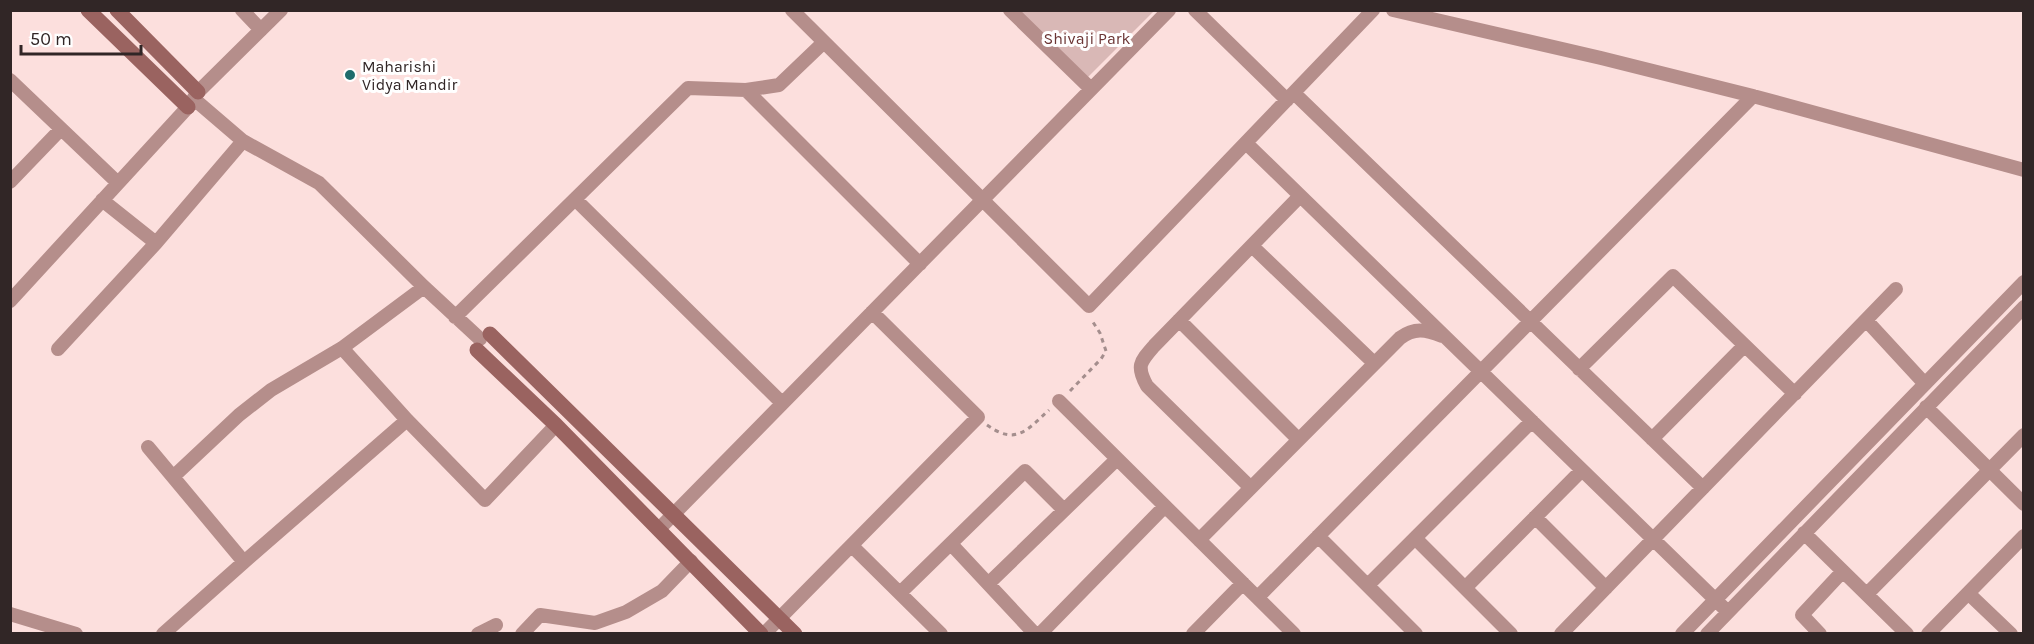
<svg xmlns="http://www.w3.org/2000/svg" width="2034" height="644" viewBox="0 0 2034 644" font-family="Karla,sans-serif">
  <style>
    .green { fill: #d9b8b6 }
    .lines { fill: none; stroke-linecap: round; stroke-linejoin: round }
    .path { stroke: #a48e8d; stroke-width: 3; stroke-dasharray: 4.5 4.5; stroke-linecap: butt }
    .street { stroke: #b58e8b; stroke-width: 14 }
    .secondary { stroke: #9a6360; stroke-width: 15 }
    .poi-dot { fill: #1f6c6d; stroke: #fff; stroke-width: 2 }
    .labels { text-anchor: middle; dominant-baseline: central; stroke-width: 6; stroke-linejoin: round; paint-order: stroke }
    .park-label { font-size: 16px; fill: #6b3534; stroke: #fff }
    .poi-label { font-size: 16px; fill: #312626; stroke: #fff; text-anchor: start }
  </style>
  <rect width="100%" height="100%" fill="#fcdfdd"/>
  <!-- green -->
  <path class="green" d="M1019,11H1154L1088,77Z"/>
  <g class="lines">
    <!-- path -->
    <path class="path" d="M1070,391L1101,359L1106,351L1100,333L1091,319
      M987,425C1016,446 1027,430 1049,410"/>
    <!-- street -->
    <path class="street" d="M242,10L261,30
      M792,10L1089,306L1373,10
      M1010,10L1091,89
      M1195,10L1287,100
      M1393,10L1601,58L1753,96L2024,170
      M10,80L118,183
      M746,90L920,264
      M1294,93L1703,488
      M194,99L243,141L319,183L424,287L480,339
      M1246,143L1728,612
      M10,182L61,129
      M575,199L782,403
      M102,200L156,243
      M1252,246L1374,363
      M10,301L188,107L198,92L281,10
      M455,317L688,88L746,90L779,85L824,42
      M1179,320L1298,439
      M1866,320L1925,384
      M342,348L407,420L485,500L556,425
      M58,349L156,243L243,141
      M1579,369L1673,276L1795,394
      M1059,401L1294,634
      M1926,407L2024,504
      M1652,439L1744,346
      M148,447L244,562L407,420
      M174,476L239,415L271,390L342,348L424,287
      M1250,487L1147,386C1136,366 1140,362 1154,346L1300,196
      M1535,517L1606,588
      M659,529L1169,10
      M1804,533L1907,634
      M1318,536L1416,634
      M1415,538L1511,634
      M1199,540L1400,338C1415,327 1426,330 1442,336
      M951,544L1035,634
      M852,546L941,634
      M989,583L1117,459
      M1368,585L1532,421
      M1465,588L1582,470
      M900,593L1025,471L1064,510
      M1968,593L2011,634
      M1867,594L2024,435
      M1258,597L1753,96
      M10,614L76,634
      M163,634L244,562
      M478,634L496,625
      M522,634L540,615L595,623L626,612L662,591L691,561
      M764,634L978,417L872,312
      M1040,634L1165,506
      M1193,634L1243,583
      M1561,634L1896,289
      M1682,634L2024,282
      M1707,634L2024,307
      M1820,634L1802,615L1843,571
      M1928,634L2024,536"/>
    <!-- secondary -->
    <path class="secondary" d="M88,10L188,107
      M117,10L198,92
      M490,334L795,634
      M477,350L556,425L761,634"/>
  </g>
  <!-- markers -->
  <circle class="poi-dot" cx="350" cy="75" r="6"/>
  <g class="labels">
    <!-- park labels -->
    <g class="park-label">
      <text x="1087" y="38">Shivaji Park</text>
    </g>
    <!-- poi labels -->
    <g class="poi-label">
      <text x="362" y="66">Maharishi<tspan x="362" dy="18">Vidya Mandir</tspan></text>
    </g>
  </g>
  <!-- border -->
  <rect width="2034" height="644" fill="none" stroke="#312626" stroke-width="24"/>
  <!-- scale -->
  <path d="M21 45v9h120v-9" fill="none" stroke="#312626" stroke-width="3"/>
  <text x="30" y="45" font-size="18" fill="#312626" stroke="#ffffff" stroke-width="4.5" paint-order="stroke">50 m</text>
</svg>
